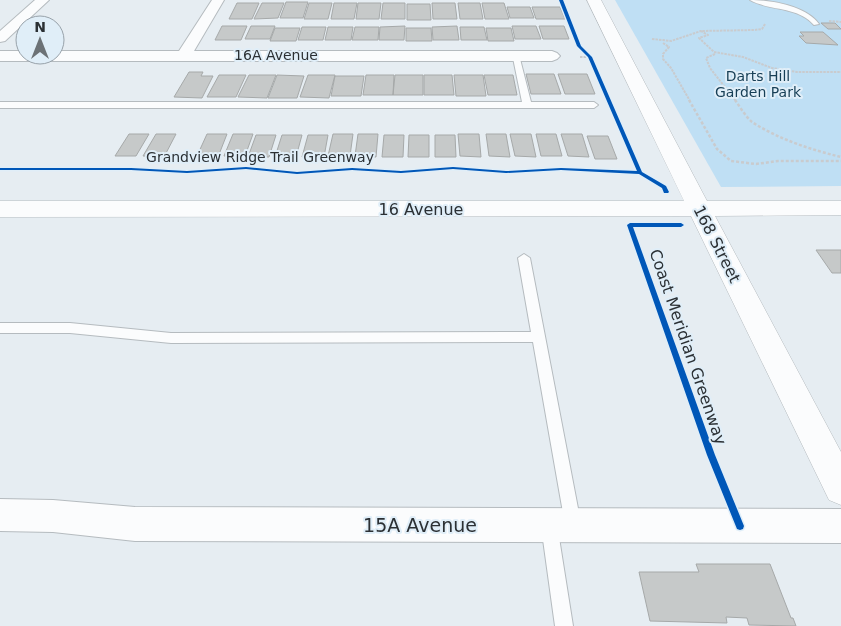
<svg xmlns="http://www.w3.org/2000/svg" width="841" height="626" viewBox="0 0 841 626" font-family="'DejaVu Sans',sans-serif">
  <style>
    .green { fill: #bfdff4 }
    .building { fill: #c6c9c9; stroke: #a6a9a9 }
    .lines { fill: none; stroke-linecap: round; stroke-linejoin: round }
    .lane-casing { stroke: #b5bbbf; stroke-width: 2 }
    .street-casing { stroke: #b5bbbf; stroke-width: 2 }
    .secondary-casing { stroke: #b5bbbf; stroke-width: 1 }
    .path-far1 { stroke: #c9cbce; stroke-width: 2; stroke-dasharray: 2.5 1; stroke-linecap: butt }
    .path { stroke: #c9cbce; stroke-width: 2.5; stroke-dasharray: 3 2; stroke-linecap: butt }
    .lane { fill: #fbfcfd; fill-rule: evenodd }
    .street { fill: #fbfcfd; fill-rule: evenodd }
    .secondary { fill: #fbfcfd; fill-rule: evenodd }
    .cycleway-casing { stroke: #e0eef8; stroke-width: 3 }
    .cycleway { fill: #0057b8; fill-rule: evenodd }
    .labels { text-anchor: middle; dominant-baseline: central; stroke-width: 4; stroke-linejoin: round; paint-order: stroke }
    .far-street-label { font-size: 14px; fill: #2b3034; stroke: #e0eef8 }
    .far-park-label { font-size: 14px; fill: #163e55; stroke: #e0eef8 }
    .street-label { font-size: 16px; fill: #2b3034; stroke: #e0eef8 }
    .near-street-label { font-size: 19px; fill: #2b3034; stroke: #e0eef8 }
  </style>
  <rect width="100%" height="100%" fill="#e6edf2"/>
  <!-- green -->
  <path class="green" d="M615,0H841V186L721,187Z"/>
  <!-- building -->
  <path class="building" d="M286,2H308L303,18H280Z
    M237,3H259L252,19H229Z
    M262,3H284L278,18L254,19Z
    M309,3H332L328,19H304Z
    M334,3H357L354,19H331Z
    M358,3H381L379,19H356Z
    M383,3H405V19H381Z
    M432,3H455L457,19H433Z
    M458,3H480L483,19H460Z
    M482,3H504L509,19H485Z
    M407,4H430L431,20H407Z
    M507,7H530L534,18H510Z
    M532,7H560L565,19H536Z
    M821,23H835L841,29H828Z
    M222,26H247L241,40H215Z
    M251,26H275L270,39H245Z
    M405,26L404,40H379L380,27Z
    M457,26L459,40H433L432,27Z
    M512,26H536L541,39H515Z
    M539,26H564L569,39H543Z
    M302,27H326L323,40H298Z
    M328,27H353L351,40H325Z
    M355,27H379L378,40H352Z
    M460,27H484L487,40H461Z
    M275,28H300L296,41H270Z
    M406,28H431L432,41H406Z
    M486,28H511L514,41H488Z
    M800,32H823L838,45L806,43L799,36H804Z
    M189,72H203L201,76H213L202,98L174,97Z
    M526,74H554L561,94H531Z
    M558,74H587L595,94H565Z
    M219,75H246L236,97H207Z
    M249,75H276L267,98L238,97Z
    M277,75L304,76L297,98H268Z
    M308,75H335L329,98L300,97Z
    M366,75H394L393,95H363Z
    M395,75H423V95H393Z
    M424,75H452L454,95H424Z
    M454,75H483L486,96H456Z
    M484,75H513L517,95H488Z
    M335,76H364L361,96H331Z
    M129,134H149L136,156H115Z
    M156,134H176L164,157L143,156Z
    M207,134H227L218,157L197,156Z
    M233,134H253L245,156H224Z
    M333,134H353L350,156H328Z
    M358,134H378L376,157L355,156Z
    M458,134H479L481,157L460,156Z
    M486,134H506L510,157L489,156Z
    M510,134H531L536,157L515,156Z
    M536,134H556L562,156H541Z
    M561,134H582L589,157L568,156Z
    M256,135H276L269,157H248Z
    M282,135H302L296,157H275Z
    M308,135H328L324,157H302Z
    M384,135H404L403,157H382Z
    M409,135H429V157H408Z
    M435,135H455L456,157H435Z
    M587,136H608L617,159H595Z
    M816,250H841V273H832Z
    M696,564H770L791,618H793L796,626L749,625L747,618L726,617L727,623L650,621L639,572H699Z"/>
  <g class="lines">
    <defs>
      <path id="lane" d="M750,0C771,0 806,6 819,24L814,25C798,6 769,11 750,0Z
        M512,53L519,55L531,102H594L598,105L594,108H0V102H522Z
        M524,254L530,258L581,524L579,530L573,532L567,530L565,524L533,342L171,343L70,333H0V323H70L171,333L531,332L518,258Z
        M549,517L555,519L557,525L573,626H555L541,525L543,519Z"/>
      <path id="street" d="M35,0H49L5,41L0,42V31Z
        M212,0H224L194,51H552L557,53L560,56L557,59L552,61H0V51H25V55H55V51H179Z
        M0,499L53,500L135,507L841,509V543L135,541L53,532L0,531Z"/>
      <path id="secondary" d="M587,0H601L707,201H841V215L715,216L841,452V505L829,500L691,216L0,217V201H684Z"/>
    </defs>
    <!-- lane casing -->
    <use href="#lane" class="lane-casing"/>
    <!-- street casing -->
    <use href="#street" class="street-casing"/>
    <!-- secondary casing -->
    <use href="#secondary" class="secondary-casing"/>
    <!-- path-far1 -->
    <path class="path-far1" d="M829,21L841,22
      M765,24L762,29L754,30L701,31L708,35L699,38L714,52L743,57L772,68L797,72H841
      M652,39L671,41L701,31
      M663,43L669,47L663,54V59L671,68L690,101
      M715,54L706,58L710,68L736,101
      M580,57H590"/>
    <!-- path -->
    <path class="path" d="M689,100L717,149L731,161L756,164L778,161H841
      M735,100C740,107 746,117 752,122C778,139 812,150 841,157"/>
    <!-- lane -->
    <use href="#lane" class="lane"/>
    <!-- street -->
    <use href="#street" class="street"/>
    <!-- secondary -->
    <use href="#secondary" class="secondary"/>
    <defs>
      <path id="cycleway" d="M559,0H563L581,46L592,57L642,172L666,186L669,192L668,193H664L662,188L639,174L561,170L506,173L453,169L401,173L352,170L297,174L246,169L187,173L131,170H0V168H131L187,171L246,167L297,172L352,168L401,171L453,167L506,171L561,168L637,171L588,57L577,46Z
        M630,223H681L684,225L681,227H633L715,455L744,526L743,529L740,530L737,529L707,455L627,225Z"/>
    </defs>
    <!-- cycleway casing -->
    <use href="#cycleway" class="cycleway-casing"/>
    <!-- cycleway -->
    <use href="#cycleway" class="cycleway"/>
  </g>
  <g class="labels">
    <!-- far-street labels -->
    <g class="far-street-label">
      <text x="276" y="55">16A Avenue</text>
      <text x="260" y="157">Grandview Ridge Trail Greenway</text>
    </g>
    <!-- far-park labels -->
    <g class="far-park-label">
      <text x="758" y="76">Darts Hill<tspan x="758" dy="16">Garden Park</tspan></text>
    </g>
    <!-- street labels -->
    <g class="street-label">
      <text x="421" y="209">16 Avenue</text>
      <text transform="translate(717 244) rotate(63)">168 Street</text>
      <text transform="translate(688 347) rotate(71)">Coast Meridian Greenway</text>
    </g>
    <!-- near-street labels -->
    <g class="near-street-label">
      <text x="420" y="525">15A Avenue</text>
    </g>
  </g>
  <!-- north arrow -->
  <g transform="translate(40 40)"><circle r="24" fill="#e0eef8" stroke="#98a2aa"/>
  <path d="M0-4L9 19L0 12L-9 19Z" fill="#6c7276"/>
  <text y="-8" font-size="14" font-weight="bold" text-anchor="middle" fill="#2b3034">N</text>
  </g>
</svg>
